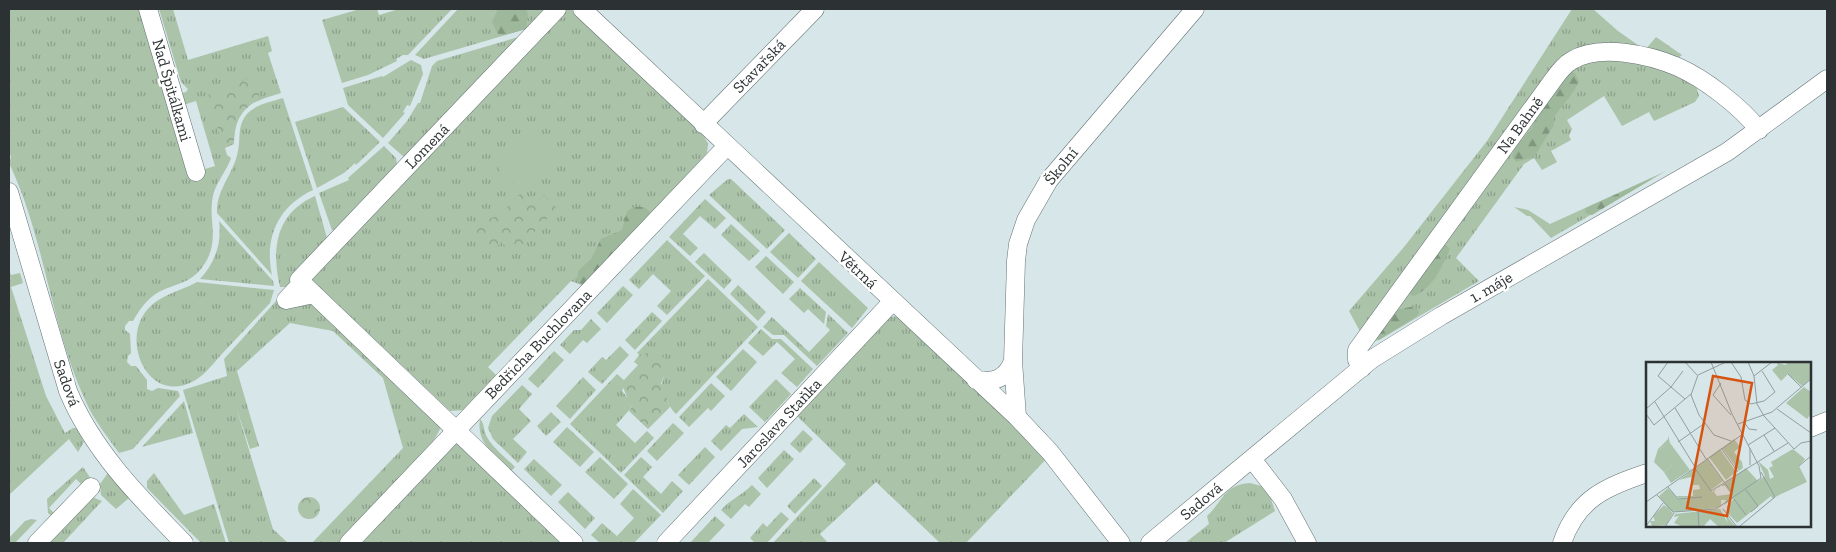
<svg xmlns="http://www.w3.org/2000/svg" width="1836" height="552" viewBox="0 0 1836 552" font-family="'Zilla Slab',serif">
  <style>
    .grass { fill: url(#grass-tufts) }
    .forest { fill: url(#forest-firs) }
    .park { fill: url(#park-crowns) }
    .pitch { fill: #abc3a9 }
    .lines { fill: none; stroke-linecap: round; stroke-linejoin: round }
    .street-casing { stroke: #647274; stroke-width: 19 }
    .street { stroke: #fff; stroke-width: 18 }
    .labels { text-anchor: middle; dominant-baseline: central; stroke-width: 5; stroke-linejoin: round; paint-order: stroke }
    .street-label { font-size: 16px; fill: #2c3233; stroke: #fff }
    .inset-road { fill: none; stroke: #929ea0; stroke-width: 1 }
    .view { fill: #d55510; fill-opacity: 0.15; stroke: #d55510; stroke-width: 2.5 }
    .inset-edge { fill: none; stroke: #2c3233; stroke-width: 2.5 }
  </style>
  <defs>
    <pattern id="grass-tufts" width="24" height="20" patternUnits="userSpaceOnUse" patternTransform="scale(1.25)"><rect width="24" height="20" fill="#abc3a9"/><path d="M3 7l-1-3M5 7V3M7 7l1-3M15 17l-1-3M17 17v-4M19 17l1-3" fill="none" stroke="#8b9f8a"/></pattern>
    <pattern id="forest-firs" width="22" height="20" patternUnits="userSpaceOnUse" patternTransform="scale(1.25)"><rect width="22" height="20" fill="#9db89b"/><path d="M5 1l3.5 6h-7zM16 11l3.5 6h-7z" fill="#80967f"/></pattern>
    <pattern id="park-crowns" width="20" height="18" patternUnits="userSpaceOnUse" patternTransform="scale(1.25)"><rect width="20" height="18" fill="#abc3a9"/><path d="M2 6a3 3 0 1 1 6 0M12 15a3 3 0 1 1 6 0" fill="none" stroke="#8b9f8a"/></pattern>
  </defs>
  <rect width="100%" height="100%" fill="#d6e6e9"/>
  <!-- grass -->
  <path class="grass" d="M9,9H142L195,172L215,166L196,101L183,105L179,94L186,92L188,89L181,82L159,9H173L188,60L268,36L272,51L268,53L281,93C249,103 234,107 234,144L225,148L227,155L231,158C227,170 218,180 214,192C206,218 222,240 203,266C193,281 180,283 165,289C150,295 141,307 133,321H129L125,326V330L130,334L131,353L128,356L127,362L131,366H136L147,380V389L152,391L158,388L178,391L180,396L133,449L119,453C107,436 94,420 86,402C50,325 45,238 9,163L11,157L9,151Z
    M360,9H377L379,15L399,9H452L408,55H403L396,59L397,61L368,75L342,83L322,20Z
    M458,9H549L533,27L424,59L415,55Z
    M563,9H571L702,132L708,144L707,153L584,286L571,281L488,367L497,376L465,410L450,411L311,279Z
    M1572,9H1593L1618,31L1645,50L1656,37L1682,55L1676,60L1578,52L1363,337L1349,311L1404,247L1487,141Z
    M522,36L404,157L388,143L407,121L418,103H420L432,66L437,61Z
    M1585,59L1645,61L1695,82L1699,96L1695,102L1654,121L1649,112L1622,126L1604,96L1567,120L1572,129L1569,136L1571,140L1551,151L1557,162L1542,170L1534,158L1524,164L1456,258L1479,281L1379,340L1366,343L1558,79Z
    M411,60L421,65L423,74L410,106L407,105L403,112L405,113L383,138L348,105L343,88L382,76L383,77Z
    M283,98L313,190C278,206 264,238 272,275L217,213C216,189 234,174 238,151C241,137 237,126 247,114C256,104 271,102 283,98Z
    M343,107L380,142L356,165L355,163L344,173L317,188L295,122Z
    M384,146L396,158L397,164L334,230H332L319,193L349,180L348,178Z
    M1666,171L1551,238L1530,216H1527L1514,207L1528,210L1550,224Z
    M728,179H731L785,230L767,249L709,195Z
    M315,196L327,238L288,287H280C271,249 276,213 315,196Z
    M705,199L726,218L715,229L700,216L683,234L698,248L690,256L669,237Z
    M219,221L273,281L274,286L200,279C215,263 222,243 219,221Z
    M731,224L760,251L749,261L721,235Z
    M789,233L816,259L798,278L770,252Z
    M667,240L705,276L667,315L657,306L671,291L653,274L639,289L629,280Z
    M704,253L732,280L724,289L695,262Z
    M766,256L794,282L783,294L755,267Z
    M819,262L868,308L852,328L801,281Z
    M9,270L11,275L20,273L23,283L11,287L46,396L65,433L73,428H77L84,442L78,452L69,439L9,495Z
    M708,279L758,327L676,414C668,407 667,396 661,387L667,364L659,353L650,352L641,356L637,353Z
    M197,282L274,290L270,303C253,321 237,338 220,356C212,365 203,377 192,382C149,404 120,342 147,310C161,294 179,292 197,282Z
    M738,285L766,312L758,321L730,294Z
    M623,286L633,295L607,323L597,313Z
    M800,288L826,312L824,324L808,309L804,313L789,299Z
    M277,300L310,302L439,418L440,429L428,451L339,543H312L403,448L383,378L333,331L290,323L237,371L259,446L250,449L236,407L273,529L288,543H229L183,390L227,376L224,359Z
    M652,312L662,321L635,350L625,340Z
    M828,314L848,333L817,366L784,335H773L763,327L772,317L809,352L830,330L826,326Z
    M899,316L1051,454L966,543H940L876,482L820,534L828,543H773L846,464L796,415L886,317Z
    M591,319L601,329L587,343L583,340L570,354L560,345L574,330H581Z
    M761,329L772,339H781L813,369L797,387L781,373L795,359L777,342L763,356L748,343Z
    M620,346L629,355L602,384L588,372L602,357L606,360Z
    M743,349L757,362L731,391L716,377Z
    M554,351L564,360L538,388L528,379Z
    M617,374L626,382L622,391L627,397L626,400L632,407L616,425L635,443L647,431L654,438L621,473L570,424Z
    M583,377L596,390L570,419L556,406Z
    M776,379L791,394L765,422L749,407Z
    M711,383L725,396L711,411L708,408L689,427L679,417Z
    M522,385L532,394L519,409L531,421L513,439L527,452L518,463L493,439L488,428L492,416Z
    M184,401L193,433L142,447Z
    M551,412L561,422L546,436L537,426Z
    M744,414L758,427L742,429L721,451L711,441L726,425L730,428Z
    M480,419C485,424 483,430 487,437C493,448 506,458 515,467L511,471C495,456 476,443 480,419Z
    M673,423L684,433L657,461L647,451Z
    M567,427L594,452L580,467L553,442Z
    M803,430L813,439L800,453L790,444Z
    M448,439L461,446L562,543H350Z
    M705,447L715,457L689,485L678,475Z
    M784,450L794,459L767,488L758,478Z
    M600,457L628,484L614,499L585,472Z
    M641,457L652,467L643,477L661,494L672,481L683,491L663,513L624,475Z
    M534,459L562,485L551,496L524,469Z
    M83,467L91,479L85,488L76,479L49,508L58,517L55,519L48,513L47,499Z
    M108,473L129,498L116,509L101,495L100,484Z
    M154,473L184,515L214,504L226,543H201L147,488V481Z
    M814,478L822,486L795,514L787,506Z
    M1250,483L1261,486L1273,497L1271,499L1275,511L1224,543H1185L1209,524L1207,516C1224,500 1224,485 1250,483Z
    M752,485L761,494L749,507L745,504L731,519L721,510C731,499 742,495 752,485Z
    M633,489L661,515L634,543H600L591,535L602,523L617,536L634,518L620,504Z
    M568,492L595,518L585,529L558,502Z
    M90,496L102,501L63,543H45Z
    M781,512L789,519L767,543H755L750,538L763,523L767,527Z
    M715,516L725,525L708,543H690Z
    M31,519L37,520L15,543H9V538L25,521Z"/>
  <!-- forest -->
  <path class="forest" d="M498,9H526L528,14L526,29L504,35L498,34L492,22Z
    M1566,71L1575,73L1579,82C1572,96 1561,106 1553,119L1554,125L1534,157L1516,162L1512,156L1515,147L1532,128L1538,108Z
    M1657,176L1592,215L1585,213L1586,208Z
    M634,207H644L650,212L645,222L584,286L576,280L579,270L591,259L601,239L622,230L627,211Z
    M1444,244L1450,249C1441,268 1434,287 1414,296L1408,293Z
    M1415,306L1419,312L1417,316L1379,340L1375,337L1396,310Z"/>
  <!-- park -->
  <path class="park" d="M253,77L260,98C241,110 235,120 234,143L223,148L208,92Z
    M521,193L533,206L544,195L557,208L513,255L502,242L493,250L475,231L487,219L498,216Z
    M653,351L659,353L667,361V369L661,383L670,407L648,429L629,411L632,407L625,400L627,397L623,387L625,382L624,380L638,365L634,362L639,355Z
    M298 508a11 11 0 1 1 22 0a11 11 0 1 1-22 0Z"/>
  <!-- pitch -->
  <path class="pitch" d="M535,131L557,154L521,191L498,169Z"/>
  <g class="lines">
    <defs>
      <path id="street" d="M148,9L196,172
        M557,9L299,280L574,543
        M582,9L1017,417L1050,452L1121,543
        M703,124L815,9
        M9,192L68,391C93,451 139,497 184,543
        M302,283L286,300L314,294
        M1362,368L1357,360V350L1553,80C1558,73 1564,65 1571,61C1599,43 1650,55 1678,67C1705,79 1741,107 1759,130
        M976,380C994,383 1006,379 1013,361
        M1017,417L1013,361L1016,261L1018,244L1026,220L1049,180L1195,9
        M1810,428L1827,421
        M1252,459L1283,499L1307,543
        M37,543L91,487
        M349,543L727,146
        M666,543L892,302
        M1150,543L1372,359L1441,316L1727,152L1827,79
        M1562,543C1577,499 1605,487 1647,473"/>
    </defs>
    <!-- street casing -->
    <use href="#street" class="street-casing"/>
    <!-- street -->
    <use href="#street" class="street"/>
  </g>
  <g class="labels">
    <!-- street labels -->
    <g class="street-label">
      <text transform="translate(759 66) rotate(-46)">Stavařská</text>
      <text transform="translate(172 90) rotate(74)">Nad Špitálkami</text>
      <text transform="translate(1520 125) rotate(-54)">Na Bahně</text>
      <text transform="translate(427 146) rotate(-46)">Lomená</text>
      <text transform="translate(1061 166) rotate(-51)">Školní</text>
      <text transform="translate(858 270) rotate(43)">Větrná</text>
      <text transform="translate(1491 287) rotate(-30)">1. máje</text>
      <text transform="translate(538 344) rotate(-46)">Bedřicha Buchlovana</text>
      <text transform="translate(67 383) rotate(70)">Sadová</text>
      <text transform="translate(779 423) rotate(-47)">Jaroslava Staňka</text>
      <text transform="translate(1201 501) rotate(-40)">Sadová</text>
    </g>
  </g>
  <!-- overview -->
  <g transform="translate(1646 362)">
    <rect width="165" height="165" fill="#d6e6e9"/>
    <path d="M130,0L139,3L143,0H165V17L156,24L142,12L135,19L126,8L132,3ZM22,73L24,81L14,87L26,104L18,110L8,100L12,87L22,77ZM88,77L94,85L88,90L96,100L97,106L93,109L76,86ZM74,87L90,110L80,118L63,95ZM147,87L159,97L153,104L161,120L129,135L95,165L127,137L125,134L91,161L76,145L83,152L81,145L88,136L78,143L80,138H75V144L71,146L30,150L23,148L13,134L22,126L32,137L56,135L33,136L30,134H47V128L54,127L53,123H47L45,115L33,118L61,97L77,119L65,128L66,130L100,106L112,119L119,114L112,99L122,108L124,117L128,115L123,106L127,104L125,100ZM73,124H79L85,132L71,134L68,130ZM18,143L27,151L20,163L6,164L4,159H9L7,154ZM74,147L82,161L79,152L90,165H73L64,157L57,165H37L28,161L33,154L28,155L29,152Z" fill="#abc3a9" fill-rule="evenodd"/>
    <path d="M158,25L165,30V52L161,57L140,41Z" fill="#abc3a9"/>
    <path d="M24,81L44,108L25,121L18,110L26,104L14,87Z" fill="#abc3a9"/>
    <path d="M23,81L34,96L25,103L14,88Z" fill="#abc3a9"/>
    <path class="inset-road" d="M39,0L51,13M80,0L52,13L45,33L53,53L68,73L85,79M85,0L95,15L99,38L105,42L118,39L129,30L116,9M102,0L108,14L111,42L118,54L148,87L155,81L165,79M37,9L25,25L39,37M142,12L155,25M108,14L126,0M75,21L67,33L85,53M9,40L49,105M29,46L60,97M0,47L25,25L12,14L22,0M131,47L165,71M0,52L8,63L45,32M98,60L103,67L111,68M92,62L126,50L165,17M118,73L128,89M32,80L59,61M102,83L129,66M75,86L92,110M61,96L86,131M104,103V86M153,104L165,94M48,105L65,129L142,81M22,125L32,137L56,135M100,128L112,144L105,150M11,133L27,150L70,147L115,116L113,104L86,52L65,0M88,137L100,153M0,140L97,72M77,147L91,165M52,149L53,165M0,164L17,141M94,164L129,135L115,110M19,165L28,151"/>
    <path class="view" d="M67,14L106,21L81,154L41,146Z"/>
    <rect width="165" height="165" class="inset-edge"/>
  </g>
  <!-- border -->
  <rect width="1836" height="552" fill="none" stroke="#2c3233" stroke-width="20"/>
</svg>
